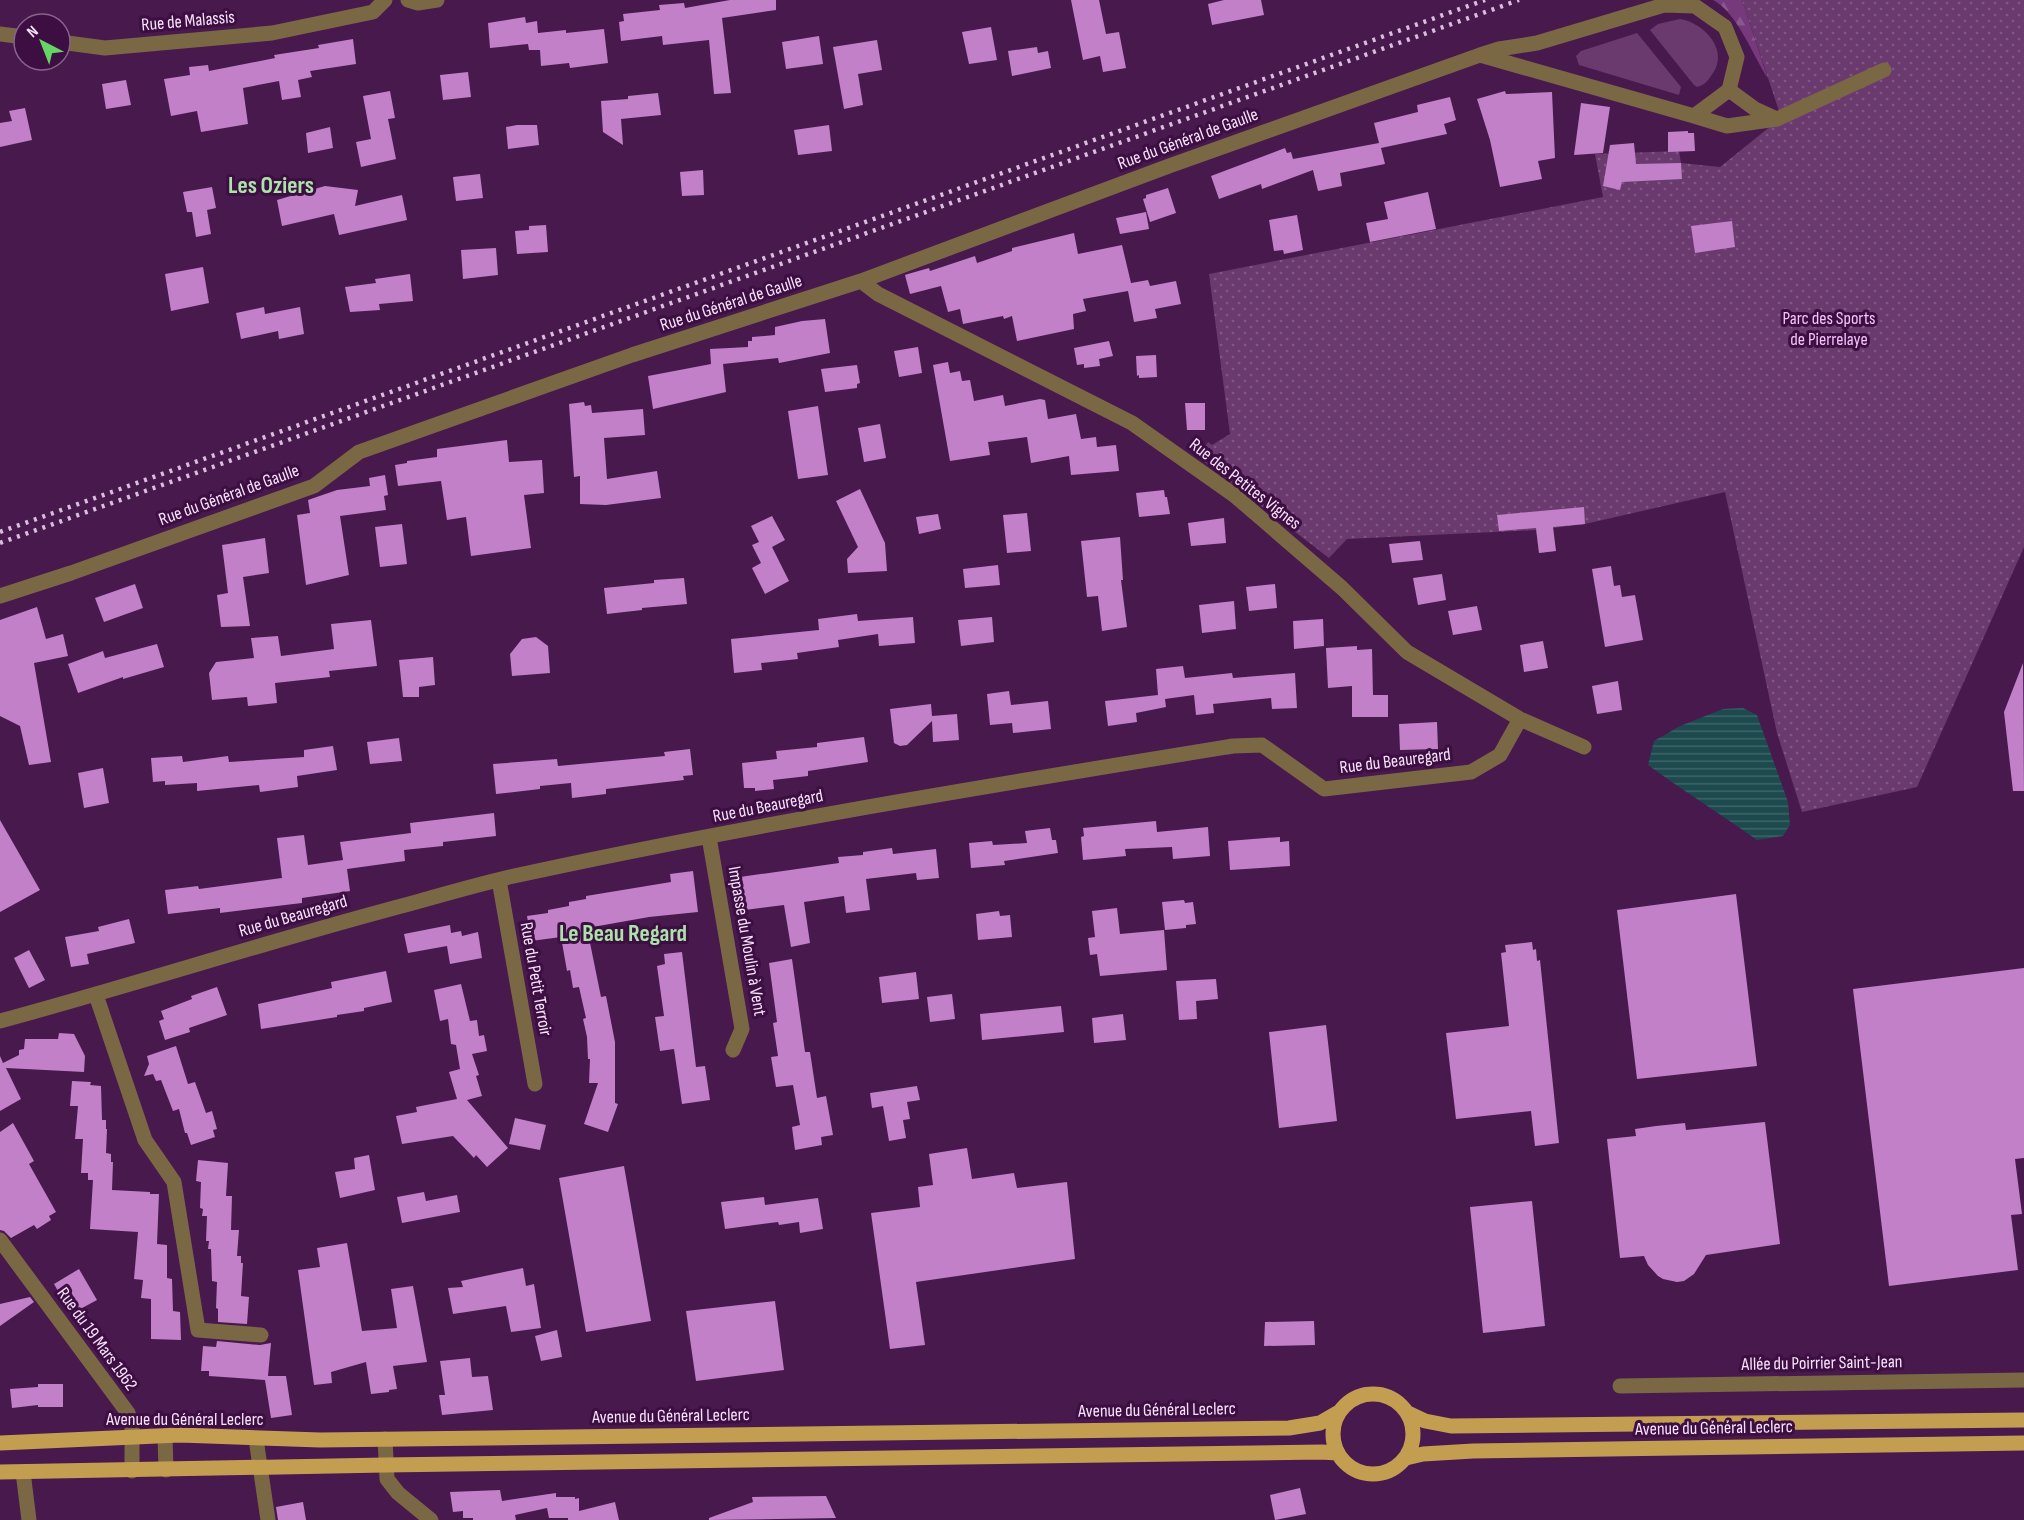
<svg xmlns="http://www.w3.org/2000/svg" width="2024" height="1520" viewBox="0 0 2024 1520" font-family="'Sofia Sans Condensed',sans-serif">
  <style>
    .grass { fill: #6a3a6f }
    .forest { fill: url(#forest-firs) }
    .park { fill: url(#park-dots) }
    .water { fill: url(#water-rules) }
    .building { fill: #c180c8 }
    .lines { fill: none; stroke-linecap: round; stroke-linejoin: round }
    .minor { stroke: #7a6844; stroke-width: 15 }
    .major { stroke: #c39e50; stroke-width: 15 }
    .rail { stroke: #d9bfdc; stroke-width: 4.5; stroke-dasharray: 3 6; stroke-linecap: butt }
    .labels { text-anchor: middle; dominant-baseline: central; stroke-width: 6; stroke-linejoin: round; paint-order: stroke }
    .street-label { font-size: 18px; fill: #f9e3fb; stroke: #3c0e42 }
    .park-label { font-size: 18px; fill: #f5c2fa; stroke: #3c0e42 }
    .district-label { font-size: 24px; font-weight: bold; fill: #abe3a8; stroke: #3c0e42 }
  </style>
  <defs>
    <pattern id="forest-firs" width="22" height="20" patternUnits="userSpaceOnUse" patternTransform="scale(1.5)"><rect width="22" height="20" fill="#76397c"/><path d="M5 1l3.5 6h-7zM16 11l3.5 6h-7z" fill="#8a5690"/></pattern>
    <pattern id="park-dots" width="8" height="8" patternUnits="userSpaceOnUse" patternTransform="scale(1.5)"><rect width="8" height="8" fill="#6a3a6f"/><path d="M2 2h.1M6 6h.1" fill="none" stroke="#805684" stroke-width="1.8" stroke-linecap="round"/></pattern>
    <pattern id="water-rules" width="6" height="5" patternUnits="userSpaceOnUse" patternTransform="scale(1.5)"><rect width="6" height="5" fill="#1d4a4e"/><path d="M0 2.5h6" fill="none" stroke="#3f6468"/></pattern>
  </defs>
  <rect width="100%" height="100%" fill="#47194d"/>
  <!-- grass -->
  <path class="grass" d="M1680,19C1705,23 1731,52 1711,76C1707,82 1704,85 1697,87L1694,85L1650,30L1658,24Z
    M1637,33L1681,87L1679,95L1579,65L1576,56L1581,51Z"/>
  <!-- forest -->
  <path class="forest" d="M1713,0H1742L1768,79C1754,57 1736,11 1713,0Z"/>
  <!-- park -->
  <path class="park" d="M1742,0H2024V547L1917,787L1802,812L1777,733L1725,492L1585,524L1553,528L1555,551L1539,553L1536,530L1347,539L1329,558L1198,457L1208,442L1212,445L1230,434L1209,274L1603,197L1595,154L1679,151L1681,163L1720,167L1777,121L1779,111Z"/>
  <!-- water -->
  <path class="water" d="M1743,708L1757,715L1788,802L1790,825L1783,836L1757,840C1721,814 1683,791 1648,765L1654,741L1680,726L1723,709Z"/>
  <!-- building -->
  <path class="building" d="M730,0H776V10L722,18L731,93L714,94L709,40L663,45L662,36L621,41L619,22L624,21L623,14L660,10L659,5L684,3L685,8Z
    M1071,0H1099L1106,34L1119,32L1126,68L1103,72L1100,56L1083,60Z
    M1224,0H1261L1264,15L1212,25L1208,4Z
    M525,17L526,23L537,21L538,33L566,30V33L604,29L608,63L570,68L569,63L541,66L540,50H529L528,44L490,48L488,23Z
    M991,27L997,60L969,64L962,32Z
    M819,36L823,64L786,69L782,42Z
    M353,39L356,64L310,71L312,77L298,80L301,97L282,100L279,81L243,88L248,124L201,132L197,111L171,116L164,79L190,75L189,67L208,65L209,71L275,58L274,55L319,48L318,45Z
    M877,40L882,70L858,74L863,105L844,109L833,47Z
    M1037,47L1038,53L1048,51L1051,68L1012,76L1008,51Z
    M468,72L471,97L443,100L440,75Z
    M126,80L131,105L106,109L102,84Z
    M390,91L395,118L388,119L396,159L361,167L356,142L371,139L363,96Z
    M1505,91L1506,94L1552,92L1555,158L1538,161L1542,179L1500,187L1490,140L1477,99Z
    M658,93L661,115L621,119L623,145L603,132L601,101L628,99V96Z
    M1450,97L1456,120L1444,124L1447,134L1381,148L1385,164L1340,173L1342,186L1318,191L1313,170L1262,189L1261,184L1219,199L1211,176L1285,148L1287,153L1291,152L1293,159L1379,143L1374,123L1418,112L1417,105Z
    M1581,103L1610,107L1603,153L1574,155Z
    M25,108L32,140L0,147V123L12,121L9,111Z
    M517,125H537L539,145L508,149L506,127Z
    M829,125L832,151L798,155L794,130Z
    M330,127L333,148L308,153L306,133Z
    M1688,131V133H1694L1695,151L1668,152V132Z
    M1634,143L1636,164L1681,163L1682,179L1622,182L1620,190L1603,186L1610,145Z
    M703,170L704,195L682,196L680,172Z
    M480,174L483,198L456,201L453,177Z
    M325,186L358,190L355,206L402,195L407,220L339,235L334,214L282,226L277,200Z
    M212,187L216,208L207,210L211,234L196,237L192,212H187L183,192Z
    M1168,188L1176,213L1150,222L1143,199L1146,198V195Z
    M1428,192L1436,229L1370,242L1366,223L1388,219L1384,202Z
    M1146,212L1149,229L1120,234L1116,218Z
    M1297,215L1303,250L1284,254L1283,250L1274,251L1269,220Z
    M1732,221L1735,247L1695,253L1691,226Z
    M546,225L548,252L517,254L515,231L529,230V226Z
    M1074,233L1078,254L1122,245L1131,283L1148,280L1150,286L1176,281L1181,304L1155,309L1157,318L1134,322L1128,291L1083,299L1086,311L1073,314L1074,329L1017,341L1012,316L1004,319L1003,316L963,324L960,309L948,312L941,286L910,294L905,275L908,274L929,268L930,271L975,256L977,263L1012,251V248Z
    M496,248L498,275L463,279L461,250Z
    M203,267L209,303L171,311L165,274Z
    M410,274L413,301L379,304L380,310L350,312L345,287L376,283L375,279Z
    M264,307L265,314L300,307L304,334L279,339L278,331L241,339L236,313Z
    M825,319L830,353L779,363L778,358L723,364L726,392L653,409L648,376L711,364L710,349L748,347V341H752V337L775,335V327L802,321Z
    M1109,341L1113,356L1099,359L1100,366L1084,368V364L1077,365L1074,348Z
    M918,347L922,373L899,377L894,351Z
    M1156,355L1157,377L1139,378V375L1137,376L1136,356Z
    M948,362L950,373L960,371L962,381L970,380L974,401L1003,395L1005,406L1040,399L1045,400L1048,419L1076,414L1081,439L1096,437L1097,447L1116,445L1119,471L1071,475L1069,456L1031,463L1027,437L988,442L990,455L950,461L933,365Z
    M857,365L860,383L857,384V388L825,392L821,369Z
    M584,402L585,406L591,405L592,413L643,409L645,435L604,438L607,479L657,471L661,498L606,505L580,504V476L574,477L569,404Z
    M1185,403H1205V430H1187Z
    M818,406L828,475L798,479L788,411Z
    M880,424L886,458L864,462L858,428Z
    M507,440L509,462L542,460L544,493L524,495L531,548L471,556L466,517L447,520L441,481L398,486L395,465L407,463V461L437,457V449Z
    M385,475L388,495L384,496L386,510L340,516L349,575L306,585L297,515L310,513L308,500L337,490L370,486L369,478Z
    M860,489L885,543L887,571L848,573L847,559L858,547L836,501Z
    M1164,490L1165,497H1167L1170,514L1139,517L1136,493Z
    M1584,507L1585,524L1553,527L1556,551L1539,553L1536,528L1499,531L1497,515Z
    M1027,513L1031,551L1007,553L1003,515Z
    M938,514L941,529L919,534L916,517Z
    M772,516L785,540L772,547L789,581L765,594L752,568L761,563L752,545L759,542L751,526Z
    M1224,518L1226,543L1191,546L1188,523Z
    M402,524L407,564L380,567L375,527Z
    M1120,537L1123,580H1121L1127,627L1102,631L1098,596L1087,597L1081,541Z
    M265,538L269,573L243,577L250,626L221,627L217,595L228,593L222,545Z
    M1420,541L1423,560L1392,563L1389,544Z
    M998,565L1000,585L965,588L963,569Z
    M1611,566L1614,586L1620,585L1622,597L1635,595L1643,640L1605,647L1592,569Z
    M1442,574L1446,600L1418,605L1413,578Z
    M684,578L687,604L642,608V610L607,614L604,588L654,583V580Z
    M135,584L143,608L104,622L95,598Z
    M1275,584L1277,608L1249,611L1246,587Z
    M1234,601L1236,629L1202,633L1199,605Z
    M1477,606L1482,630L1453,635L1448,611Z
    M37,607L46,639L63,634L68,656L34,663L51,762L29,765L20,726L0,716V620Z
    M857,614L858,621L913,617L915,643L879,646L878,634L838,640L839,647L797,653L798,659L761,663L762,670L734,673L731,639L819,630L818,619Z
    M992,617L994,642L961,646L958,620Z
    M1323,619L1324,646L1294,649L1293,621Z
    M371,620L377,666L329,671L330,677L275,683L277,703L248,706L247,697L212,700L209,673L216,662L254,658L251,638L278,636L281,656L334,649L331,624Z
    M536,637L548,646L550,673L512,676L510,654L522,639Z
    M1543,641L1548,668L1524,672L1520,645Z
    M157,644L164,667L123,679V677L78,693L68,664L103,651L105,658Z
    M1357,646V650L1372,649L1373,695H1388V717H1352V686L1328,688L1326,648Z
    M433,657L435,685L419,687V697H403L399,660Z
    M2023,663L2024,791H2013L2004,712Z
    M1183,666L1185,678L1232,673L1233,678L1295,673L1297,708L1272,709L1271,698L1213,704L1214,713L1196,715L1194,695L1165,699L1166,707L1136,713L1137,722L1108,726L1105,701L1158,695L1156,669Z
    M1618,681L1622,710L1597,714L1592,686Z
    M1009,691L1011,705L1048,701L1051,729L1013,733L1012,723L990,725L987,694Z
    M931,704L932,716L957,714L959,740L933,742L932,721L907,745L900,746L894,743L890,709Z
    M1437,722L1438,749L1400,750L1399,724Z
    M864,737L868,762L808,771V776L773,780L774,789L755,791V788H744L742,763L777,759L776,751L817,747V743Z
    M399,738L402,761L370,764L367,742Z
    M333,746L337,770L297,776L298,787L260,792L259,785L197,791V783L165,785V781L153,782L151,758L182,756L183,762L228,756L229,762L304,757V750Z
    M690,749L693,775L683,776L684,780L606,789V794L572,798L571,783L540,786V789L496,794L493,764L557,759L558,766L665,756L664,752Z
    M103,768L109,803L84,808L78,773Z
    M494,813L496,836L443,842V846L404,850L405,861L347,869L350,891L302,898V903L220,913V908L168,914L165,890L198,886L199,889L282,878L277,838L304,835L308,865L343,860L340,842L411,833L410,823Z
    M0,820L40,890L0,912Z
    M1156,821L1157,832L1208,827L1210,856L1173,859L1172,847L1125,849L1126,856L1083,860L1081,837L1084,836L1083,828Z
    M1050,828L1052,840H1056L1058,853L1004,861L1005,865L971,868L969,843L992,841L993,845L1027,843L1025,831Z
    M1280,837V842L1289,841L1290,866L1230,870L1228,841Z
    M892,848L893,854L936,849L939,878L917,880L916,873L866,879L870,910L846,913L844,896L804,902L810,943L791,947L784,905L745,910L740,877L839,863L838,857L863,855V852Z
    M693,871L698,912L649,917L587,928L601,997L606,996L615,1042V1103L618,1104L608,1132L584,1124L598,1083H589L590,1059H588L587,1037L583,1019L586,1018L579,987L573,988L570,970L567,971L561,937L531,941L527,916L548,913V910L569,906V902L586,899V896L671,882L670,874Z
    M1736,894L1757,1066L1637,1079L1617,910Z
    M1184,900L1185,903L1193,902L1196,924L1186,925V928L1165,930L1162,902Z
    M1117,908L1120,934L1164,930L1167,970L1100,976L1097,954L1090,955L1088,938L1095,937L1092,911Z
    M999,911L1000,916L1010,915L1012,937L978,940L976,914Z
    M129,919L135,943L87,954L89,964L71,967L65,937L99,931L98,927Z
    M450,925L451,933L461,931L462,936L478,932L482,958L450,964L447,946L408,953L404,934Z
    M1532,942L1533,950L1536,949L1537,961L1540,960L1559,1143L1535,1146L1531,1111L1456,1119L1446,1033L1509,1026L1501,953L1506,952L1505,945Z
    M29,950L45,980L29,988L14,958Z
    M682,952L696,1067L705,1066L710,1100L682,1104L674,1049L660,1051L655,1017L664,1016L657,966L665,964L664,954Z
    M792,959L805,1052H810L817,1098L826,1096L833,1135L821,1137L822,1145L795,1150L792,1127L800,1125L793,1085L776,1087L771,1057L778,1056L773,1023L777,1022L769,963Z
    M2024,968V1158L2015,1159L2022,1214L2011,1215L2018,1270L1889,1286L1853,989Z
    M386,971L392,1002L364,1008V1011L337,1015V1017L261,1029L258,1004L332,988L331,982Z
    M916,972L919,999L882,1003L879,977Z
    M1216,979L1218,999L1196,1001L1197,1019L1179,1020L1176,981Z
    M461,984L470,1021L477,1020L479,1036L484,1035L487,1051L472,1054L479,1075L476,1076L482,1096L467,1100L508,1148L487,1167L476,1155L474,1158L453,1136L402,1144L396,1116L417,1112L416,1107L457,1099L449,1072L460,1069L456,1045L451,1044L448,1019L440,1021L434,990Z
    M217,987L227,1015L189,1028L190,1032L165,1040L159,1021L164,1019L161,1011L192,999L191,996Z
    M952,994L955,1019L930,1022L927,997Z
    M1061,1006L1064,1032L982,1040L980,1014Z
    M1123,1014L1126,1040L1094,1043L1092,1018Z
    M1326,1025L1337,1121L1279,1128L1269,1032Z
    M59,1033L74,1034L85,1056L84,1072L6,1068L21,1099L0,1111V1056L3,1063L19,1055V1050L24,1049L25,1039H58Z
    M176,1046L188,1084L195,1082L206,1113L212,1111L217,1129L213,1130L215,1137L191,1145L187,1133H185L179,1109L173,1111L161,1080L156,1081L153,1074L144,1076L149,1064L147,1056Z
    M72,1081L91,1082L90,1085L101,1086L102,1120H106V1129H107L106,1153L111,1154V1162H113L112,1190L150,1192V1194H159L157,1244L167,1245V1278L172,1279L173,1311L180,1312L181,1340L151,1339V1299L141,1298L143,1280L134,1279L138,1232L90,1229L93,1180H88V1173H81L83,1139H75L78,1106H70Z
    M917,1086L920,1100L907,1102L910,1119L903,1120L906,1138L889,1141L883,1106L872,1108L870,1093Z
    M515,1118L546,1125L540,1150L509,1144Z
    M1765,1122L1780,1244L1706,1255L1694,1274L1684,1281L1677,1282L1663,1279L1658,1276L1648,1265L1644,1256L1620,1258L1607,1139L1636,1136L1635,1129L1656,1126L1685,1123L1686,1130Z
    M13,1123L34,1161L29,1164L56,1212L49,1216L51,1220L37,1229L34,1225L11,1238L4,1231L0,1230V1132Z
    M967,1148L972,1179L1014,1173L1017,1188L1067,1182L1075,1259L916,1282L925,1345L890,1349L871,1213L920,1207L918,1187L933,1185L929,1154Z
    M369,1155L375,1190L340,1198L335,1172L355,1169L354,1158Z
    M198,1160L228,1163L226,1196H232L231,1230H239L237,1256H241V1263H243L241,1296L249,1297L247,1324L218,1322V1309L216,1308L217,1282L212,1281L211,1249H208L209,1241H206L207,1216H202L203,1209L200,1208L201,1182L196,1181Z
    M624,1166L651,1321L586,1332L559,1178Z
    M424,1192L426,1201L457,1195L460,1212L402,1223L397,1197Z
    M764,1197L765,1205L818,1198L823,1229L800,1233L799,1222L779,1225L778,1222L725,1229L721,1202Z
    M1532,1201L1545,1326L1483,1333L1470,1207Z
    M347,1243L362,1331L397,1328L391,1289L413,1286L427,1362L393,1366L397,1389L389,1390V1392L371,1394L366,1362L331,1372L332,1383L314,1385L298,1270L320,1267L317,1248Z
    M523,1268L526,1286L534,1284L541,1328L511,1332L506,1306L453,1314L448,1288L463,1287L461,1281Z
    M79,1269L97,1300L71,1314L54,1284Z
    M30,1297L34,1302L0,1326V1304Z
    M775,1301L784,1370L696,1381L686,1311Z
    M1314,1321L1315,1345L1264,1346L1265,1322Z
    M557,1330L562,1357L541,1361L535,1336Z
    M217,1341L260,1345L271,1343L268,1376H286L292,1415L271,1418L265,1380L209,1376V1371H201L203,1346L216,1347Z
    M470,1358L472,1377L488,1376L493,1410L442,1415L439,1395H445L440,1361Z
    M38,1384H63V1407H38V1405L12,1408L10,1389L38,1387Z
    M1300,1488L1306,1514L1275,1520L1270,1495Z
    M500,1490L502,1501L556,1493V1497H575V1499L579,1498V1511L615,1502L619,1520H568V1518H549L547,1508L515,1515L516,1520H473V1518H463V1511L453,1512L450,1492Z
    M826,1496L836,1518L709,1520V1518L753,1502L752,1497Z
    M303,1502L306,1520H278L276,1507Z"/>
  <g class="lines">
    <!-- minor -->
    <path class="minor" d="M408,0L418,3L437,0
      M0,34L24,37
      M60,42L105,48L272,33L373,12L385,0
      M1729,90L1755,109L1777,119
      M1694,116L1727,126L1777,119L1884,70
      M861,281L878,294L1132,423L1234,495L1342,588L1407,652L1520,719L1584,747
      M0,596L71,573L314,486L359,452L632,355L861,281L1169,166L1480,55L1499,49L1537,43L1664,5L1695,6L1725,27L1737,57L1729,90L1694,116L1480,55
      M709,837L742,1029L733,1050
      M499,880L535,1084
      M96,995L145,1140L174,1182L198,1330L261,1335
      M0,1021C137,984 272,940 409,904C444,894 479,884 514,876C752,824 993,785 1233,746L1262,745L1324,789L1471,772L1500,755L1520,719
      M0,1240L128,1413L132,1426V1471
      M1620,1386L2024,1380
      M165,1436L166,1470
      M256,1439L268,1520
      M385,1439L387,1479L398,1493L431,1520
      M23,1472L29,1520"/>
    <!-- major -->
    <path class="major" d="M1333 1434a40 40 0 1 1 80 0a40 40 0 1 1-80 0Z
      M1408,1413L1425,1421L1451,1426L2024,1420
      M0,1443L180,1435L320,1440L1289,1428L1320,1423L1339,1412
      M1406,1458L1423,1454L1473,1451L2024,1443
      M0,1472L385,1465L1322,1452L1337,1453"/>
    <!-- rail -->
    <path class="rail" d="M0,532L1485,0
      M0,543L1519,0"/>
  </g>
  <g class="labels">
    <!-- street labels -->
    <g class="street-label">
      <text transform="translate(188 21) rotate(-5)">Rue de Malassis</text>
      <text transform="translate(1188 139) rotate(-20)">Rue du Général de Gaulle</text>
      <text transform="translate(731 303) rotate(-18)">Rue du Général de Gaulle</text>
      <text transform="translate(1245 484) rotate(38)">Rue des Petites Vignes</text>
      <text transform="translate(229 495) rotate(-20)">Rue du Général de Gaulle</text>
      <text transform="translate(1395 761) rotate(-7)">Rue du Beauregard</text>
      <text transform="translate(768 806) rotate(-11)">Rue du Beauregard</text>
      <text transform="translate(293 916) rotate(-16)">Rue du Beauregard</text>
      <text transform="translate(747 941) rotate(80)">Impasse du Moulin à Vent</text>
      <text transform="translate(536 979) rotate(80)">Rue du Petit Terroir</text>
      <text transform="translate(97 1339) rotate(54)">Rue du 19 Mars 1962</text>
      <text transform="translate(1822 1363) rotate(-1)">Allée du Poirrier Saint-Jean</text>
      <text transform="translate(1157 1410) rotate(-1)">Avenue du Général Leclerc</text>
      <text transform="translate(671 1416) rotate(-1)">Avenue du Général Leclerc</text>
      <text x="185" y="1419">Avenue du Général Leclerc</text>
      <text transform="translate(1714 1428) rotate(-1)">Avenue du Général Leclerc</text>
    </g>
    <!-- park labels -->
    <g class="park-label">
      <text x="1829" y="318">Parc des Sports<tspan x="1829" dy="21">de Pierrelaye</tspan></text>
    </g>
    <!-- district labels -->
    <g class="district-label">
      <text x="271" y="185">Les Oziers</text>
      <text x="623" y="933">Le Beau Regard</text>
    </g>
  </g>
  <!-- north arrow -->
  <g transform="translate(42 42) rotate(318)"><circle r="28" fill="#3c0e42" stroke="#88638c" stroke-width="1.5"/>
  <path d="M0-4.5L10 22L0 15L-10 22Z" fill="#66d466"/>
  <text y="-9" font-size="16" font-weight="bold" text-anchor="middle" fill="#f9e3fb">N</text>
  </g>
</svg>
